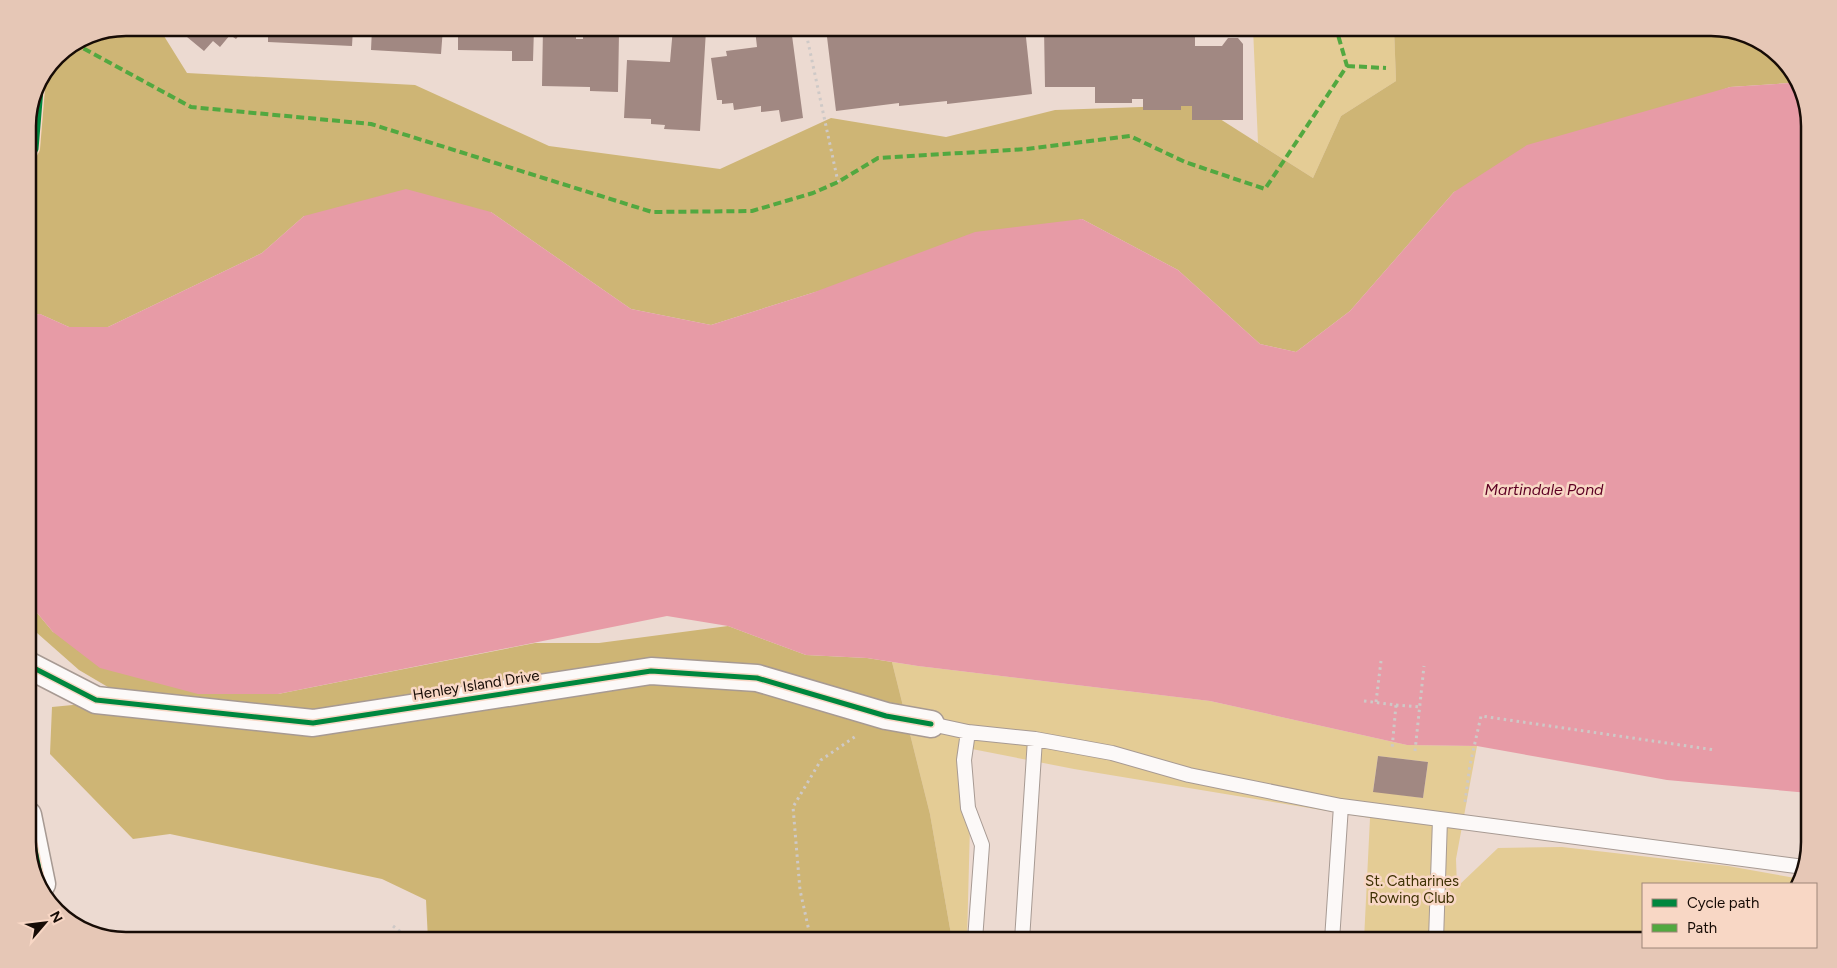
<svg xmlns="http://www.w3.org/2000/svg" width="1837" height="968" viewBox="0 0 1837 968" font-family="Figtree,sans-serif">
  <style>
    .green { fill: #e4cc95; fill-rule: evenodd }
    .forest { fill: #ceb575 }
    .water { fill: #e79ba6 }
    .building { fill: #a18882 }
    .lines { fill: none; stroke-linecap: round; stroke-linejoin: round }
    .service-casing { stroke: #a79a93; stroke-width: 16 }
    .minor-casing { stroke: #a79a93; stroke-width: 29 }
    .path { stroke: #cec9c7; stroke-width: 3; stroke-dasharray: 2.5 4; stroke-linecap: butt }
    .service { stroke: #fcf9f8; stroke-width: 14 }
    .minor { stroke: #fcf9f8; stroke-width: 26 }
    .quiet { stroke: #52a840; stroke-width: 4; stroke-dasharray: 8 4; stroke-linecap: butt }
    .cycleway-casing { stroke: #f8d7c5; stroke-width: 8 }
    .cycleway { stroke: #00873e; stroke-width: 5 }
    .labels { text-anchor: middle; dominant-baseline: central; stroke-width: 5; stroke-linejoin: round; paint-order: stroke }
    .street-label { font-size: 15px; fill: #170c06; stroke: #f8d7c5 }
    .park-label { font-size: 15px; fill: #3e3103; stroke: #f8d7c5 }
    .water-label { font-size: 16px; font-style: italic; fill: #5e0023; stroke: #f8d7c5 }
    .rim { fill: none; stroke: #170c06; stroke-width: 2.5 }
  </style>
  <rect width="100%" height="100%" fill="#ecdad1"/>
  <!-- green -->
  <path class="green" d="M1253,28H1394L1396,81L1341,116L1313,178L1258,143Z
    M892,662L918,666L1210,701L1407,745L1477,746L1456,859L1457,887L1498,848L1562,847L1728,866L1801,879L1800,884H1643V940H1364L1370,818L1074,769L972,749L967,940H952L930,814ZM1378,756L1428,762L1423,798L1373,791Z"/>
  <!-- forest -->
  <path class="forest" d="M126,28H159L187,73L415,85L549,146L720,169L831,118L946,137L1055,110L1198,105L1313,178L1341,116L1396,81L1394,28H1711L1755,38L1793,71L1798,85L1790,83L1730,87L1454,192L1350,311L1296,352L1260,344L1178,270L1082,219L812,293L711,325L631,309L491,212L304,216L262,253L108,327H69L40,314L28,315V120L35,88L57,56L88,35Z
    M28,602L53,632L278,694L535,643H599L728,626L806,655L867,658L892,662L930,814L952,940H428L426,900L382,879L170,834L133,839L50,754L52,707L124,700L113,690L79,670L28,625Z"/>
  <!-- water -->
  <path class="water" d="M1790,83L1798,85L1809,120V793L1667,780L1477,746L1407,745L1210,701L918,666L867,658L806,655L728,626L667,616L278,694H198L100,668L53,632L28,602V315L40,314L69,327H108L262,253L304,216L406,189L491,212L631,309L711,325L812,293L975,232L1082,219L1178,270L1260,344L1296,352L1350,311L1454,192L1527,145L1730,87Z"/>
  <!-- building -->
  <path class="building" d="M194,28H245L236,39L230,35L220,47L213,41L204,51L187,37Z
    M268,28H353L352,46L268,42Z
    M372,28H443L441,54L371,50Z
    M458,28H534L533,61H512V51L458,50Z
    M543,28H576V39H583V32L619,33L618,92L590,91V87L542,86Z
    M673,28L706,30L700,131L664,129L665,125L651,124V119L624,118L627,60L670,62Z
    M766,28H791L803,118L781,122L779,110L761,112V106L734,110L733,103L722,104V100H717L711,58L727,56L726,51L757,47L755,29Z
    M874,28H903V32L940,28H1025L1032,94L947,104V101L899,106V103L836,111L827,37L832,33L842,32L847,36L875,33Z
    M1044,28H1146V33H1166V28H1195V46H1222L1228,38H1238L1243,44V120H1192V106H1181V110H1143V99H1132V103H1095V87H1045Z
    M1378,756L1428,762L1423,798L1373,792Z"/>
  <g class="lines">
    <defs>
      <path id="service" d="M931,724L968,732L1035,739L1112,753L1189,775L1341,806L1804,867
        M968,732L964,760L968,808L982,845L975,940
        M1022,940L1035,739
        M1332,940L1341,806
        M1436,940L1440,819"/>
      <path id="minor" d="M28,665L96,700L313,723L651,671L757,678L886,716L931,724
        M28,815L42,884"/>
    </defs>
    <!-- service casing -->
    <use href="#service" class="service-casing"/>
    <!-- minor casing -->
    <use href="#minor" class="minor-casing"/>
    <!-- path -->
    <path class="path" d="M805,28L838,182
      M1364,701L1396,705L1392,749
      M1376,702L1381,661
      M1396,705L1420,707
      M1415,751L1424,666
      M1465,802L1470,765L1481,716L1715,750
      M393,926L411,940
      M811,940L800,890L793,807L821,760L856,736"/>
    <!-- service -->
    <use href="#service" class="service"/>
    <!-- minor -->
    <use href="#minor" class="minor"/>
    <!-- quiet -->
    <path class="quiet" d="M72,46L81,47L191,107L371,124L652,212L752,211L813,193L838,182L878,158L1027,149L1130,136L1185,162L1265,189L1347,66L1336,28
      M1347,66L1386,68"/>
    <defs>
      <path id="cycleway" d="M28,164L36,149L42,77
        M28,665L96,700L313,723L651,671L757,678L886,716L931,724
        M28,815L42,884"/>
    </defs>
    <!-- cycleway casing -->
    <use href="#cycleway" class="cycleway-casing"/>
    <!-- cycleway -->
    <use href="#cycleway" class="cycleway"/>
  </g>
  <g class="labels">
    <!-- street labels -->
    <g class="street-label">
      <text transform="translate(476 685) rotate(-9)">Henley Island Drive</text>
    </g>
    <!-- park labels -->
    <g class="park-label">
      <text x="1412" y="881">St. Catharines<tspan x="1412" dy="17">Rowing Club</tspan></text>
    </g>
    <!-- water labels -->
    <g class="water-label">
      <text x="1544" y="489">Martindale Pond</text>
    </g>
  </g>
  <!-- crop -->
  <path d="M0 0H1837V968H0ZM126 36H1711A90 90 0 0 1 1801 126V842A90 90 0 0 1 1711 932H126A90 90 0 0 1 36 842V126A90 90 0 0 1 126 36Z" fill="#e6c7b6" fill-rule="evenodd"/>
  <path class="rim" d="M126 36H1711A90 90 0 0 1 1801 126V842A90 90 0 0 1 1711 932H126A90 90 0 0 1 36 842V126A90 90 0 0 1 126 36Z"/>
  <!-- legend -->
  <rect x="1642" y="883" width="175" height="65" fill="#f8d7c5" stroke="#9e8679"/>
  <rect x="1652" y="899" width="25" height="8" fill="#00873e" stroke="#9e8679"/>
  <text x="1687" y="908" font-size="15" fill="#170c06">Cycle path</text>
  <rect x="1652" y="924" width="25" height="8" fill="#52a840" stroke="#9e8679"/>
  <text x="1687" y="933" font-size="15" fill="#170c06">Path</text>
  <!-- north arrow -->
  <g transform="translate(45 923) rotate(62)" stroke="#f8d7c5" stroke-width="4" paint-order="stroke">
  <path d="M0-4L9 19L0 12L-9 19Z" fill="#170c06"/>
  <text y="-8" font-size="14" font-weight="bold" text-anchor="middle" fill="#170c06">N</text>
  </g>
</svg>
